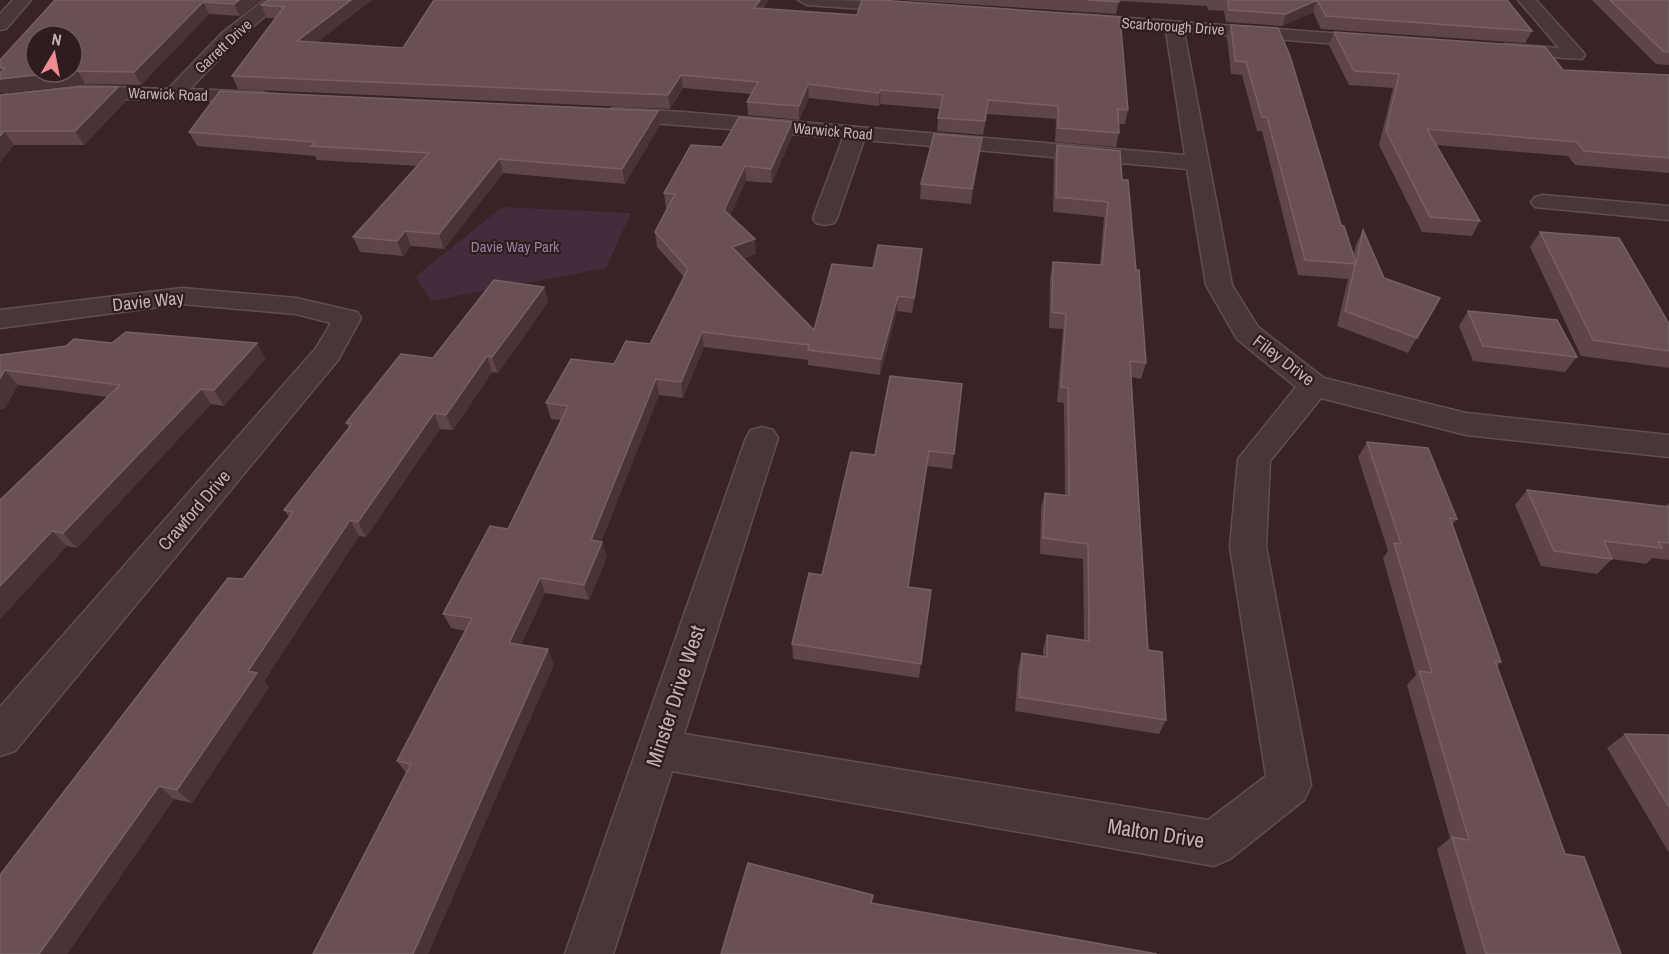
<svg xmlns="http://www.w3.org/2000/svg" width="1669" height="954" viewBox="0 0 1669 954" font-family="'Archivo Narrow',sans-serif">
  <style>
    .green { fill: #432d3c }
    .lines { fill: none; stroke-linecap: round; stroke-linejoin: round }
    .minor-casing { stroke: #614f50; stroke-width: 3 }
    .minor { fill: #493738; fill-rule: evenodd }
    .wall { fill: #5e4547 }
    .shaded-wall { fill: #4a3335 }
    .building { fill: #695153; stroke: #776062; stroke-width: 1.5 }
    .labels { text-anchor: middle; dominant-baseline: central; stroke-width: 4.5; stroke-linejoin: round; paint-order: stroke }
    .far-street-label { font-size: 15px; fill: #c5b2b3; stroke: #2e1c1e }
    .far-park-label { font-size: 15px; fill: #9580a4; stroke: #2e1c1e }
    .street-label { font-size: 18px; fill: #c5b2b3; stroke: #2e1c1e }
    .near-street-label { font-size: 21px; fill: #c5b2b3; stroke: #2e1c1e }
  </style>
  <rect width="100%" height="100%" fill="#382325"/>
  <!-- green -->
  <path class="green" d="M502,207L631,213L606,268L431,301L415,277Z"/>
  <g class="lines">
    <defs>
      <path id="minor" d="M13,0H31L6,29L0,30V14Z
        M264,0H284L236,41L190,89L262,92L269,94L272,98L269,102L85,98L0,108V96L85,86L168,89L222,33Z
        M798,0C818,0 906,0 916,7L907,12L807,5Z
        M1518,0H1536L1582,51L1585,55L1582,59L1499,54L1497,50L1499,46L1506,44L1559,48Z
        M1075,14L1384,37L1386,41L1384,45L1377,47L1184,32L1232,285L1258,327L1324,378L1466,413L1669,435V457L1466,435L1321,398L1270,461L1266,547L1311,785L1304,800L1230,859L1214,866L672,771L613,954H565L746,438L751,430L762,427L773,430L778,438L684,734L1208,820L1266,776L1230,547L1238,459L1296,387L1237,339L1206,285L1187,169L864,140L837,218L834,223L825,225L816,223L813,218L843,138L614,120L607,118L603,114L607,110L614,108L683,112L1185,155L1166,31L1069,23L1066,19L1069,15Z
        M1543,195L1669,206V220L1535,207L1531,202L1535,197Z
        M182,288L296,298L357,312L361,318L338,360L15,751L0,756V707L316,348L331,323L296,314L182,304L0,328V310Z"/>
    </defs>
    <!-- minor casing -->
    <use href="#minor" class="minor-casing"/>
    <!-- minor -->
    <use href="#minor" class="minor"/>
  </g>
  <!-- wall -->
  <path class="wall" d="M55,0H260L240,16L209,14L141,85L85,84L2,93L0,90V60Z
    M268,0H372L317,42L403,48L434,0H768L763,9L1128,110L1125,124H1119V133L1116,147L1055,142L1056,119L987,114L983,135L937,131L938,118L940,109L880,104L879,106L809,98L799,120L748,115L747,102L751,94L683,88L670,109L238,89L232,76L276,18H267L261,5Z
    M901,0H1507L1532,31L1525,43L1321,29L1313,12L1282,26L1226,22L1224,11L1208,10L1207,6L1119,1L1116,14Z
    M1592,0H1669V65L1656,64Z
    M1231,25L1341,225L1353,257L1356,245L1363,230L1384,278L1440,298L1408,353L1337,326L1348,279L1298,275L1262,131H1257L1242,75L1231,74L1227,37Z
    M1334,32L1563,70L1669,75V173L1575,165L1568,156L1436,145L1480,221L1472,236L1422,232L1379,145L1393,88L1349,85L1329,45Z
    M0,95L126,101L84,145H14L0,162Z
    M658,111L660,125L625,184L503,173L444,249L411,246L403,256L360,252L353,237L417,166L317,160L315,156L197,146L189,132Z
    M792,136L772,183L746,181L730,215L756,254L743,259L814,330L873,268L921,264L912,313L897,311L880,375L808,365V360L704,347L683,398L659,395L601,542L607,557L589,600L545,593L521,645L554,664L428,954H313L406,773L397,761L466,631L451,628L443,614L508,529L561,420L551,419L546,403L650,344L684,277L657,247L655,232L667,208H666L664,193L722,147Z
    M982,138L971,204L920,199L921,184Z
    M1057,145L1122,180L1136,270L1146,363L1141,379L1131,377L1148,650L1166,720L1159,734L1015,711L1018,668L1022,653L1043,656V649L1047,635L1084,640L1083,559L1040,554L1041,508L1045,493L1065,495L1064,403L1057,402L1063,329L1049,328L1050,277L1053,262L1100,265L1104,217L1053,212L1054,159Z
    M1540,232L1669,324V368L1581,356L1530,247Z
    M544,287L548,302L498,373L492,372L453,430L440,429L366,537L359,536L264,681L269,687L192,803L174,799L67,954H0L243,579L289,517L284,510L349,428L346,423L433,358Z
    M1468,311L1577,357L1565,372L1473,361L1459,326Z
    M112,343H257L265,359L224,406L211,404L77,548L67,546L0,619V500L108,397L18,385L5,408L0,409V355Z
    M962,384L952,469L927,466L908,587L931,590L919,678L793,659L792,644L875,455Z
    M1367,442L1457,519L1452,525L1501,662L1497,666L1565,854L1621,954H1466L1437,849L1450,838L1407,685L1416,675L1383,558L1388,551L1358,457Z
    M1527,490L1665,506L1669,503V560L1652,558L1646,564L1612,559L1597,574L1541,566L1515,505Z
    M1625,734L1669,735V853L1607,748Z"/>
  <!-- shaded-wall -->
  <path class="shaded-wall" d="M239,0H260L240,16L234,4Z
    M351,0H372L302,54L297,41Z
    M760,0H768L755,21L754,8Z
    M1317,0L1313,12L1282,26L1286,14Z
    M203,2L209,14L141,85L134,72Z
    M0,68L63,72H72V71L77,70L85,84L2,93L0,90Z
    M681,75L683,88L670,109L668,95Z
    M808,84L809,98L799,120V106Z
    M118,87L126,101L84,145L75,131Z
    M881,90L880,104L879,106V93Z
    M658,111L660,125L625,184L622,169Z
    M792,122V136L772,183L771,169Z
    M4,131L14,145L0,162V136Z
    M982,138L980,153L971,204L972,189Z
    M499,159L503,173L444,249L439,234Z
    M745,166L746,181L726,225L724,210Z
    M405,231L411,246L403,256L397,241Z
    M755,239L756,254L733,262L732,247Z
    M922,249L921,264L912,313L914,298Z
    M544,287L548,302L498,373L492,357Z
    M898,296L897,311L880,375L881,359Z
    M702,332L704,347L683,398L681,382Z
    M257,343L265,359L224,406L214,390Z
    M487,356L492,372L453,430L446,415Z
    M5,370L18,385L5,408L0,409V378Z
    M656,379L659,395L596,555L591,540Z
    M201,389L211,404L77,548L63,533Z
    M434,413L440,429L366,537L358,522Z
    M929,451L927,466L906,602L908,587Z
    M350,520L359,536L264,681L269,687L192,803L177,790L248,671Z
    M52,531L67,546L0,619V586Z
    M602,542L607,557L589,600L584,585Z
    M540,578L545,593L515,658L509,643Z
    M548,649L554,664L428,954H413Z
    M159,786L174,799L67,954H39Z"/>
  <!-- building -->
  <path class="building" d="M55,0H239L234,4L203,2L134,72L72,71V36H36V72H63L0,79V73L5,68H0V60Z
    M268,0H351L297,41L403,48L434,0H760L754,8L857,15L862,0H879L1120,17L1128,110L1118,109L1119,133L1058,128V106L988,100L985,121L938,118L943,95L881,90L879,93L808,84L799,106L747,102L758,82L681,75L668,95L232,76L284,7L261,5Z
    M1088,0H1119V2Z
    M1228,0H1317L1286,14L1229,10Z
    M1317,0H1507L1532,31L1326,16Z
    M1610,0H1669V52H1664Z
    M1231,25L1278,28L1290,56L1341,225L1344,226L1356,263L1363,230L1384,278L1440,298L1417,338L1345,311L1355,264L1305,260L1267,117H1262L1246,62L1235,61Z
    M1334,32L1545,47L1563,70L1669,75V158L1584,151L1577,142L1427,129L1480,221L1430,217L1386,131L1399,74L1354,71Z
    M77,87H118L75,131H4L0,136V95Z
    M220,91L658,111L622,169L499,159L439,234L405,231L397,241L353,237L429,153L311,146L315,142L189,132Z
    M739,117L792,122L771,169L745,166L724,210L755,239L732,247L814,330L832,264L873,268L878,245L922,249L914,298L898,296L881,359L808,350L809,345L702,332L681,382L656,379L591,540L602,542L584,585L540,578L509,643L548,649L413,954H313L411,764L397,761L472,618L443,614L490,526L508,529L568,406L546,403L571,359L614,364L626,341L650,344L688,269L655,232L675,194L664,193L691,145L722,147Z
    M934,134L982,138L972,189L921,184Z
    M1057,145L1120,151L1122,180H1128L1136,270H1139L1146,363L1130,361L1148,650L1162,652L1166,720L1019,697L1022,653L1047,657V635L1089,641L1088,544L1043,538L1045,493L1069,496L1068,388L1061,387L1066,314L1052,312L1053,262L1102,265L1108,202L1056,197Z
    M1540,232L1619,238L1669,324V351L1593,340Z
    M494,280L544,287L492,357L487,356L446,415L434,413L358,522L350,520L248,671L257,673L177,790L159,786L39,954H0V875L228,578L243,579L293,512L284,510L352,424L346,423L401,354L433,358Z
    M1468,311L1557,320L1577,357L1483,346Z
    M126,332L257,343L214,390L201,389L63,533L52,531L0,586V500L120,385L5,370L0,378V355L66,346L74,339L112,343Z
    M890,376L962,384L954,454L929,451L908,587L931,590L921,664L792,644L809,573L822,575L851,452L875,455Z
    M1367,442L1428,448L1457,519L1450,518L1501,662L1495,661L1565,854L1584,857L1621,954H1486L1452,837L1469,840L1419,671L1432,673L1394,543L1401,544Z
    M1527,490L1669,507V543L1658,542L1662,548L1604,541L1612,559L1554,551Z
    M1625,734L1669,735V807Z
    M748,863L873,895L871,903L1157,954H721Z"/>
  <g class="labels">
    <!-- far-street labels -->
    <g class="far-street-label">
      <text transform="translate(1173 26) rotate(4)">Scarborough Drive</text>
      <text transform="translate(223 46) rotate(-43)">Garrett Drive</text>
      <text transform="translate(168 94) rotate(2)">Warwick Road</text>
      <text transform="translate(833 131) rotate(5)">Warwick Road</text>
    </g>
    <!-- far-park labels -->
    <g class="far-park-label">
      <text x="515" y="246">Davie Way Park</text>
    </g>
    <!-- street labels -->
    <g class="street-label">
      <text transform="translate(148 301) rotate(-6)">Davie Way</text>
      <text transform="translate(1284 360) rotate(37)">Filey Drive</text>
      <text transform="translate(194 510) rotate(-49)">Crawford Drive</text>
    </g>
    <!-- near-street labels -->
    <g class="near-street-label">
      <text transform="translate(675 696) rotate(-72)">Minster Drive West</text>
      <text transform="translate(1156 833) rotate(9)">Malton Drive</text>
    </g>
  </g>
  <!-- north arrow -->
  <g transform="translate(54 54) rotate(10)"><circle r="28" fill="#2e1c1e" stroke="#6a585a" stroke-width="1.5"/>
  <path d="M0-4.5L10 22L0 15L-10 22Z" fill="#f08c91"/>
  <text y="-9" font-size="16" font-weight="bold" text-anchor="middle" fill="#c5b2b3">N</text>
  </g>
</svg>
